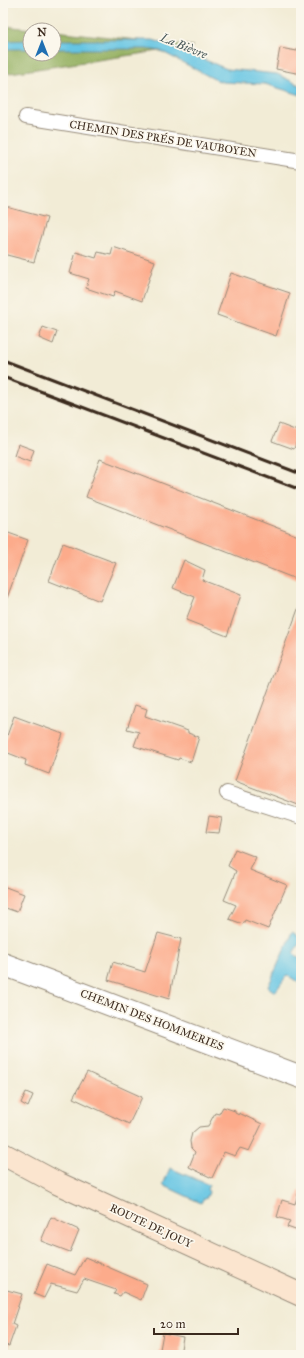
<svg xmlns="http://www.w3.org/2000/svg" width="304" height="1358" viewBox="0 0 304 1358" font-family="'IM FELL Great Primer',serif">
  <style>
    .forest { fill: #98b366; stroke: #6a6e42 }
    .water { fill: #65c5e3; stroke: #507880 }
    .building { fill: #fcab8b }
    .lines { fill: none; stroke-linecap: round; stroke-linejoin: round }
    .service-casing { stroke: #968b7a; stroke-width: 16 }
    .minor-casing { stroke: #968b7a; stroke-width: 24 }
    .secondary-casing { stroke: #968b7a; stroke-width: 24 }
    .service { stroke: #fff; stroke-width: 14 }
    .minor { stroke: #fff; stroke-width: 22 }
    .secondary { stroke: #fbe5cf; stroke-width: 22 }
    .rail { stroke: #3b2a1e; stroke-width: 3 }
    .labels { text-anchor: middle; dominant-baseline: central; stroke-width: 3.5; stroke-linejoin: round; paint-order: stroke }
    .street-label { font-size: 11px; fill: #3b2a1e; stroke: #fbf7ec }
    .water-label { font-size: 12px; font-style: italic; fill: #485859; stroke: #fbf7ec }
  </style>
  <rect width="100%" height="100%" fill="#fbf7ec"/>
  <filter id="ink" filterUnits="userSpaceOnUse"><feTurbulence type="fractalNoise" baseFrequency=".025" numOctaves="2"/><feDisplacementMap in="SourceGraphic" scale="8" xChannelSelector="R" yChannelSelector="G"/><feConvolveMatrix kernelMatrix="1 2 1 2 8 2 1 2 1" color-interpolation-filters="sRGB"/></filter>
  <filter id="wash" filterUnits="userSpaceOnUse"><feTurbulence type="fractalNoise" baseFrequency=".012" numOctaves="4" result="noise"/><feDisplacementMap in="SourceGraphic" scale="16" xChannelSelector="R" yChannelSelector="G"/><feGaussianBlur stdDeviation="0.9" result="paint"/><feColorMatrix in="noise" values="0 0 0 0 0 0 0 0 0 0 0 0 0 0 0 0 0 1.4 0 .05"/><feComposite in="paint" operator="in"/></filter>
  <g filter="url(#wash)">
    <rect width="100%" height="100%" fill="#f2ecd6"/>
    <!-- forest -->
    <path class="forest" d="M3,26L41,30H30V54H54V31L193,46L3,74Z"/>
    <!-- water -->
    <path class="water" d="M30,40V49H3V41Z
      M54,40H153L166,44L227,69L277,74L301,86V95L265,84L222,82L212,78L161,51L146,49H54Z
      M292,932L301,938V941L293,953L301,959V984L287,975L275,992L268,987Z
      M170,1168L209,1185L207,1189L209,1192L207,1197L203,1199L201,1203L163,1185Z"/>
    <g id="blocks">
      <!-- building -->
      <path class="building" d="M298,44H301V74L276,69L280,48L297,51Z
        M3,206L47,218L34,262L3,254Z
        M113,247L155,261L142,301L115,291L113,297L86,288L89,279L70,273L76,252L96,258L98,252L111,255Z
        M231,273L290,293L276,336L217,315Z
        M43,327L57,332L53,344L39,338Z
        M279,424L300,432L294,449L272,441Z
        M18,444L34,450L30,462L14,456Z
        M100,459L301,537V581L86,497Z
        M3,531L28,540L7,598L3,597Z
        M63,543L116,563L100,601L49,581Z
        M184,560L205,570L202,580L241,595L227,636L186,620L195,597L173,588Z
        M301,601V806L235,781Z
        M135,705L147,709L145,716L188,731V733L199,737L191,762L179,758L178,760L134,746L139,732L127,729Z
        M14,716L63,734L49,774L25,765L26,760L3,751V747Z
        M209,816L222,818L219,833L206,832Z
        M235,849L256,857L250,870L287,885L268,929L245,920L243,924L229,919L236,905L224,900L236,871L228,866Z
        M3,886L24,894L17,912L3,907Z
        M158,933L181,939L169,999L108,980L113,962L145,972Z
        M87,1072L142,1097L129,1124L73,1098Z
        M26,1092L33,1095L28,1107L21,1103Z
        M223,1107L235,1111V1113L239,1115V1113L262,1124L249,1151L240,1148L235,1156L224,1152L212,1178L189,1167L195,1152L191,1148L190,1141L192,1133L199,1127L208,1126L215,1113L219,1114Z
        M299,1191L301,1192V1232L287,1227L290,1221L277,1217L282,1200L295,1204Z
        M51,1217L79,1230L70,1252L41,1241Z
        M85,1257L147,1284L141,1300L123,1292L120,1296L114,1294L116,1290L84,1279L77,1291L51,1284L44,1298L34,1294L47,1264L75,1275Z
        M3,1289L22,1294L12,1324L16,1326L9,1346L3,1344Z
        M163,1333L183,1337L180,1355H159Z"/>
    </g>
  </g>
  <g filter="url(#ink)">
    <use href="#blocks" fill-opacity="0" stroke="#968b7a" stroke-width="1"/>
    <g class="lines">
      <defs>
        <path id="service" d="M26,117L301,161
          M227,793L301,817"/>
        <path id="minor" d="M3,964L301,1077"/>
        <path id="secondary" d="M3,1154L57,1183L301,1295"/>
      </defs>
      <!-- service casing -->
      <use href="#service" class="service-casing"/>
      <!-- minor casing -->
      <use href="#minor" class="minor-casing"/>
      <!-- secondary casing -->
      <use href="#secondary" class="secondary-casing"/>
      <!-- service -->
      <use href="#service" class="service"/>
      <!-- minor -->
      <use href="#minor" class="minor"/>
      <!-- secondary -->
      <use href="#secondary" class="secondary"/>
      <!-- rail -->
      <path class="rail" d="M3,360L301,474
        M3,377L301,490"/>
    </g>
  </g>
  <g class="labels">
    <!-- street labels -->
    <g class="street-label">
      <text transform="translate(163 139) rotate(9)">CHEMIN DES PRÉS DE VAUBOYEN</text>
      <text transform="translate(152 1020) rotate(21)">CHEMIN DES HOMMERIES</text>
      <text transform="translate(151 1226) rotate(25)">ROUTE DE JOUY</text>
    </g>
    <!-- water labels -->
    <g class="water-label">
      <text transform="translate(184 46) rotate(22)">La Bièvre</text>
    </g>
  </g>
  <!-- margin -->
  <rect width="304" height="1358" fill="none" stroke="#fbf7ec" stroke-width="16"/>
  <!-- north arrow -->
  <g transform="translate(42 42)"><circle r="19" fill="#fbf7ec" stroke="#aea59a"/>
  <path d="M0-3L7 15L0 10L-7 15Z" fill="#1f6fb2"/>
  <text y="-6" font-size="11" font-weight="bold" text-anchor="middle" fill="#3b2a1e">N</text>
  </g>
  <!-- scale -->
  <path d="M154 1328v6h84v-6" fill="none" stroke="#3b2a1e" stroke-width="2"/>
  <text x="160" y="1328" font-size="12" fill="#3b2a1e" stroke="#fbf7ec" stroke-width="3" paint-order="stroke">20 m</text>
</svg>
